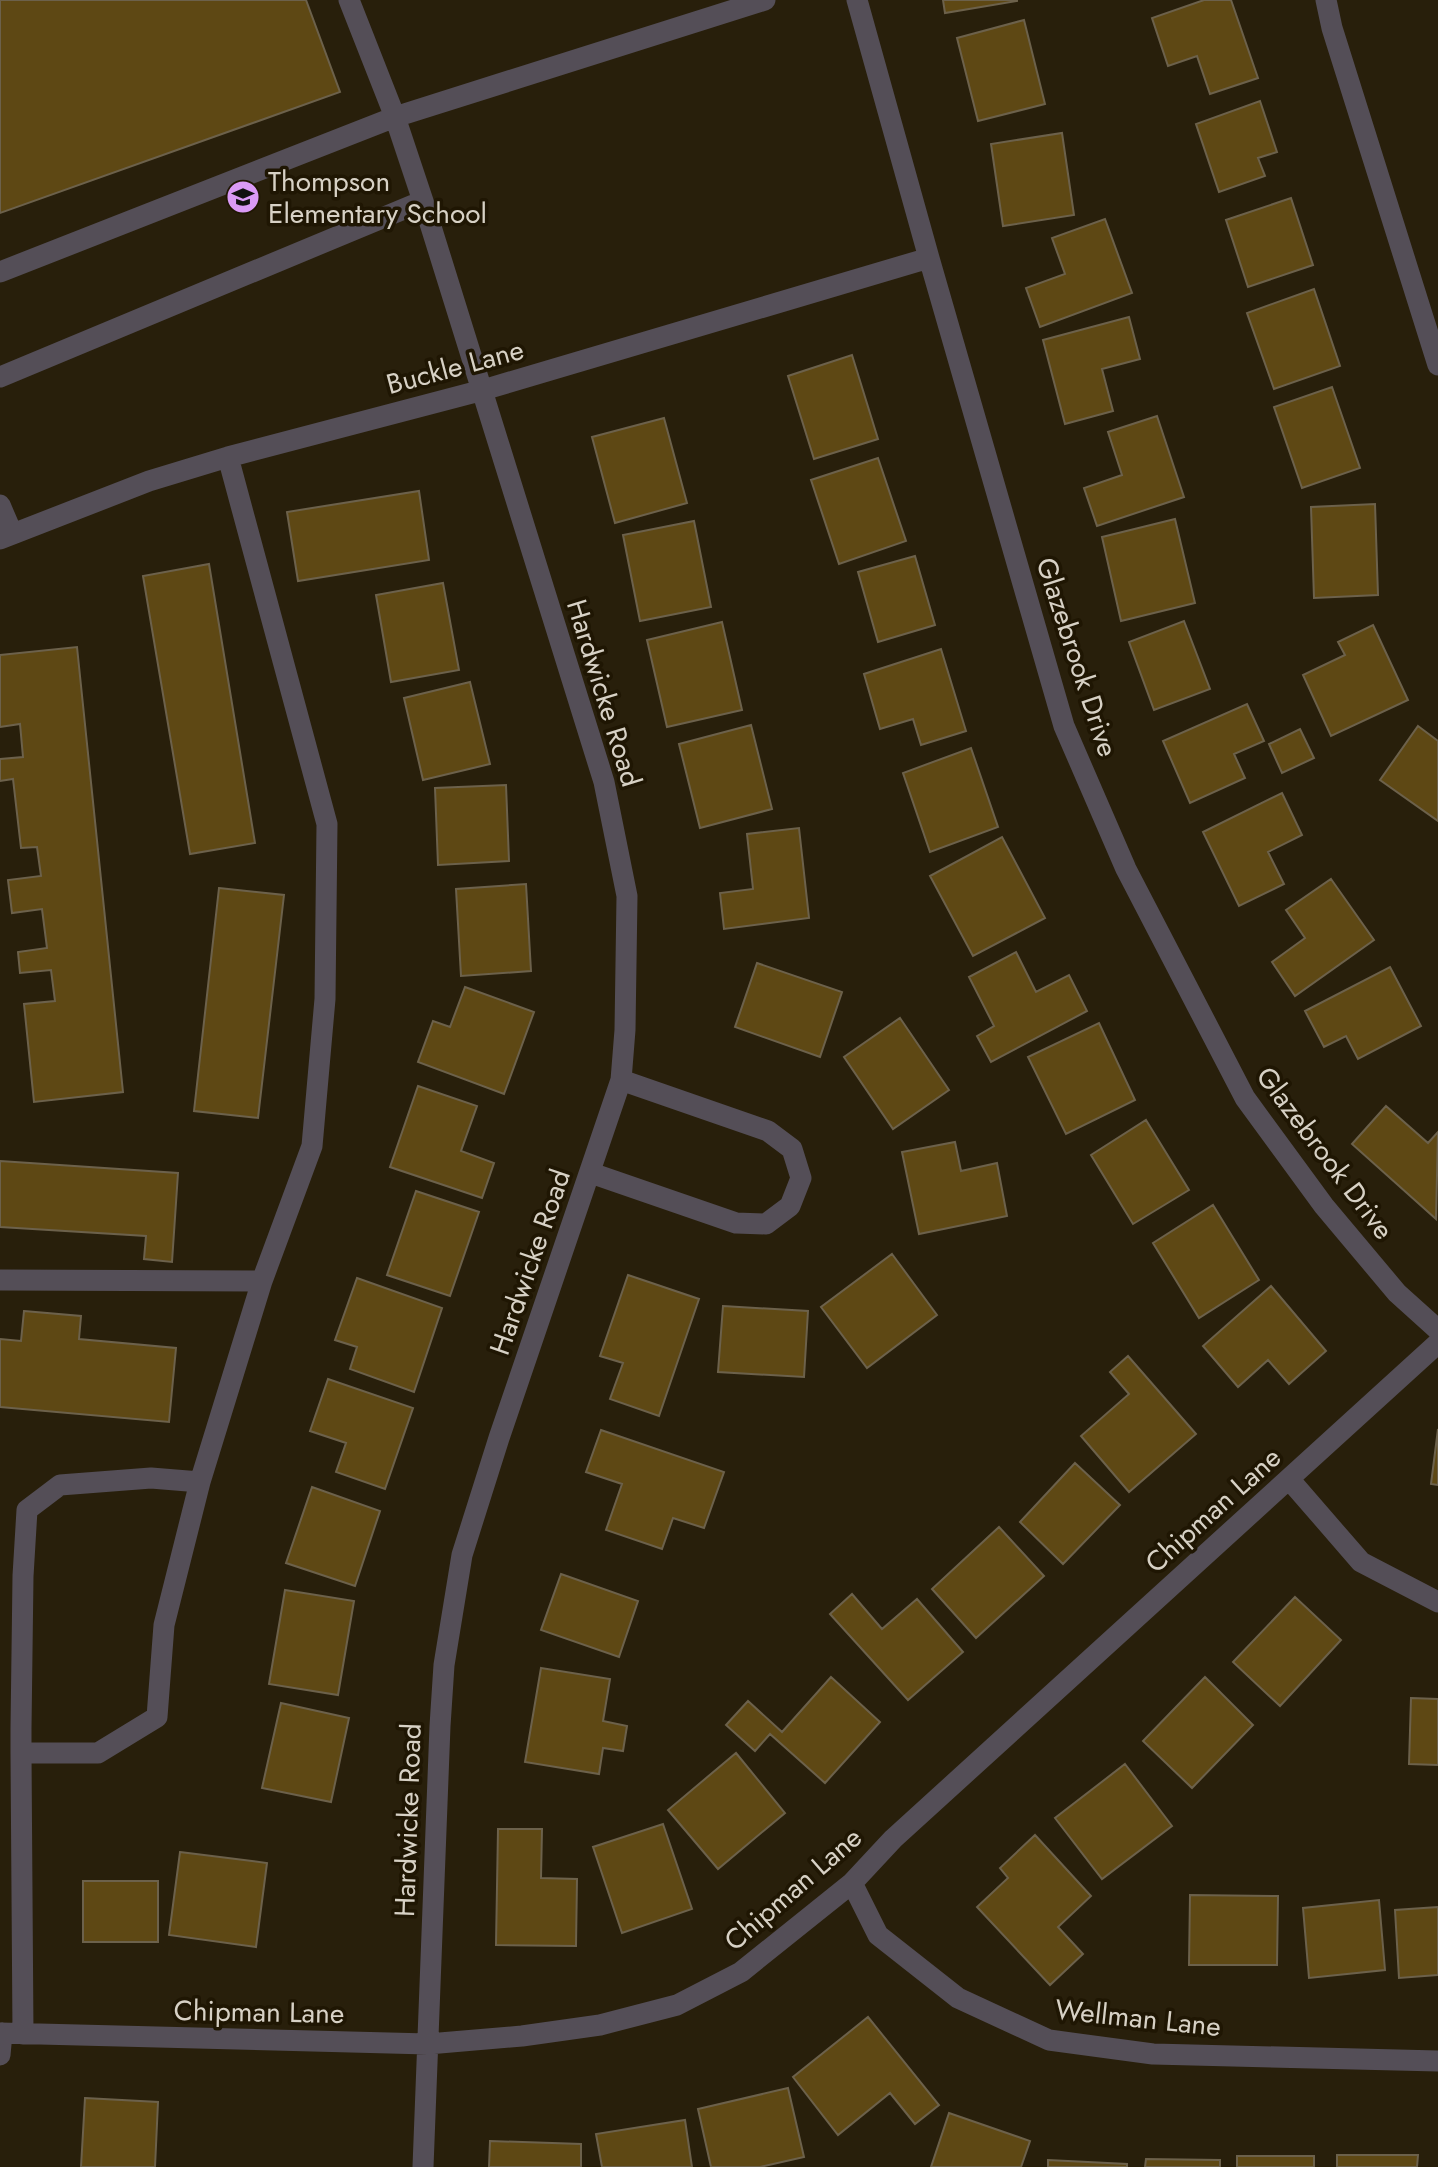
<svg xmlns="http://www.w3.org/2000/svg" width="1438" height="2167" viewBox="0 0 1438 2167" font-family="Jost,sans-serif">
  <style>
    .building { fill: #5e4814; stroke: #6c614b; stroke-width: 2 }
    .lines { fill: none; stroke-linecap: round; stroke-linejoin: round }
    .minor { stroke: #544e57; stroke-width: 21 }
    .labels { text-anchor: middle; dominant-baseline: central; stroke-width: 7; stroke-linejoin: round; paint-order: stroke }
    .poi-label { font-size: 28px; fill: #d7d1c5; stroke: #1f1603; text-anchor: start }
    .street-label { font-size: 28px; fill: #d7d1c5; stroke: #1f1603 }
  </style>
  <rect width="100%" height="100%" fill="#281f0b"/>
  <!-- building -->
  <path class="building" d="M0,0H306L340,92L0,213Z
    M943,0H1017V1L945,13Z
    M1204,0H1231L1258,78L1210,94L1197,56L1168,66L1152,18Z
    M1024,20L1045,104L978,121L957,38Z
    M1260,101L1277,152L1258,158L1265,176L1219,192L1196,124Z
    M1062,133L1074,215L1003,226L991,144Z
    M1291,198L1313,265L1248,287L1226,220Z
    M1105,219L1132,293L1040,327L1026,288L1065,274L1052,238Z
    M1314,289L1340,366L1274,389L1247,313Z
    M1129,317L1140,359L1102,369L1113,411L1065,424L1043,340Z
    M852,355L878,439L814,459L788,376Z
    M1332,387L1360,468L1302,488L1274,407Z
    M1157,416L1184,497L1097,526L1084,488L1122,475L1108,432Z
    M664,418L687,503L615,523L592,437Z
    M878,458L906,541L839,564L811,480Z
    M419,491L429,560L298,581L287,512Z
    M1375,504L1378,595L1314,598L1311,507Z
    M1175,519L1195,603L1121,621L1102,537Z
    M694,521L711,607L640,621L623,535Z
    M915,556L935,625L878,642L858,572Z
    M209,564L255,843L190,854L143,576Z
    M443,583L459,670L391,682L376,595Z
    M1184,621L1210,689L1154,710L1129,642Z
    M722,622L742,710L667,727L647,640Z
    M1373,625L1408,700L1331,736L1303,675L1345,655L1338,642Z
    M77,647L123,1092L34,1102L24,1004L55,1001L51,970L20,973L18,952L47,948L42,909L12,913L8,880L41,876L37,847L21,848L13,779L0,781V759L23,757L20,724L0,727V655Z
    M941,649L966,731L921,745L913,719L880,729L864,674Z
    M470,682L490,764L423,780L404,698Z
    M1247,704L1264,741L1234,754L1245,778L1190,803L1163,741Z
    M751,725L772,809L700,828L679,744Z
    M1418,726L1438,741V821L1380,780Z
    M1300,729L1314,758L1282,773L1269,744Z
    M971,748L998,827L930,852L903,773Z
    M506,785L509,861L438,865L435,788Z
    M1282,793L1302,835L1268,852L1284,884L1239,906L1203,832Z
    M799,828L809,918L724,929L720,893L753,889L747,834Z
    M1002,837L1045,918L973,956L930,876Z
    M1331,879L1374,940L1295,996L1272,962L1305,938L1286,910Z
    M526,884L531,971L461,976L456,889Z
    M219,888L284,895L258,1118L194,1111Z
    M1016,952L1036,992L1069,975L1087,1011L991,1062L977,1036L994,1026L969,977Z
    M757,963L842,992L820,1057L735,1027Z
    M1390,967L1421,1026L1358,1059L1346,1036L1324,1047L1305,1011Z
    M465,987L534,1012L504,1094L418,1062L433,1021L450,1027Z
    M900,1018L949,1090L893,1129L844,1057Z
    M1099,1023L1135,1100L1066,1134L1028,1057Z
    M418,1086L477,1106L461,1151L494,1163L482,1198L390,1167Z
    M1386,1106L1428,1143L1438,1132L1436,1219L1352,1144Z
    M1146,1120L1189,1190L1133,1224L1091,1155Z
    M955,1142L961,1171L997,1163L1007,1216L919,1234L902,1152Z
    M0,1161L178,1173L172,1262L144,1259L146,1236L0,1227Z
    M416,1191L479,1212L450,1296L387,1275Z
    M1213,1205L1259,1280L1199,1318L1153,1243Z
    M892,1254L937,1315L867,1368L821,1307Z
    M628,1275L699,1299L659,1416L610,1399L623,1363L600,1356Z
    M357,1278L442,1308L414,1392L350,1369L357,1347L335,1340Z
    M1271,1286L1326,1351L1289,1384L1268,1360L1238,1387L1203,1346Z
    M723,1306L808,1311L804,1377L718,1372Z
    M24,1311L81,1316L79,1339L176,1348L169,1422L0,1407V1339L21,1341Z
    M1128,1356L1196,1434L1129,1492L1081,1436L1129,1394L1110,1372Z
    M328,1379L413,1408L385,1489L336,1472L346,1443L310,1431Z
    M1438,1429V1485L1431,1484Z
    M601,1430L724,1472L704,1528L673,1518L662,1549L606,1530L622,1484L586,1472Z
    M1075,1463L1120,1505L1063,1564L1020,1522Z
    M312,1487L380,1511L355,1586L286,1563Z
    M999,1527L1044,1576L976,1638L932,1589Z
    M561,1574L638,1601L619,1657L541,1630Z
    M285,1590L354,1601L338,1695L269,1684Z
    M852,1594L882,1629L917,1599L963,1652L908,1700L830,1614Z
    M1295,1597L1341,1640L1280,1706L1233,1662Z
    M541,1668L610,1679L603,1721L627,1726L623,1751L603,1748L599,1774L525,1762Z
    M831,1677L880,1722L825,1783L770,1734L755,1751L726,1725L748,1701L782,1732Z
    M1205,1677L1253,1725L1192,1788L1143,1741Z
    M1411,1698L1438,1699V1765L1409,1764Z
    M281,1703L349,1718L331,1802L262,1788Z
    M736,1753L785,1813L718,1869L668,1810Z
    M1125,1764L1172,1826L1102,1879L1055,1818Z
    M663,1824L692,1909L622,1933L593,1847Z
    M498,1829H542L541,1878L577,1879L576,1946L496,1945Z
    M1035,1835L1091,1896L1058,1927L1083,1954L1050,1985L977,1907L1008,1878L1000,1868Z
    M180,1852L267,1863L256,1947L169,1935Z
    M83,1881H158V1942H83Z
    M1190,1895L1278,1896L1277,1965H1189Z
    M1379,1900L1385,1970L1309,1978L1303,1908Z
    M1438,1907V1975L1399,1978L1395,1910Z
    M868,2017L939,2105L915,2124L890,2093L838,2135L793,2077Z
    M788,2088L804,2157L760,2167H711L698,2109Z
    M85,2098L158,2102L155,2167H81Z
    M949,2113L1030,2141L1021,2167H931Z
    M685,2120L692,2167H602L596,2134Z
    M490,2141L581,2144V2167H489Z
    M1337,2155H1418L1417,2167H1337Z
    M1237,2156H1314V2167H1237Z
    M1146,2159L1220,2160V2167H1145Z
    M1048,2160L1127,2164V2167H1048Z"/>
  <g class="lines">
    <!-- minor -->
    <path class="minor" d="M349,0L395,117L423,201L604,782L627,896L625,1030L621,1080L499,1438L462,1555L444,1665L440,1726L423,2167
      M857,0L929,258L1064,726L1126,869L1245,1098L1324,1206L1397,1293L1438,1330
      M1326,0L1332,28L1438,365
      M0,272L395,117L765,0
      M0,377L423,201
      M0,505L12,533
      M0,539L149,481L228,457L483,390L929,258
      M591,1173L736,1223L766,1224L790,1206L801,1178L792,1149L768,1131L621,1080
      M0,1280L262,1281
      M1289,1479L1361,1562L1438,1602
      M200,1482L262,1281L312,1146L325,999L327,824L228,457
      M21,1753H98L157,1717L164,1625L200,1482L151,1478L60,1485L27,1510L23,1576L21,1728V1753L23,2034
      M852,1883L878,1935L958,1998L1049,2040L1153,2054L1438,2061
      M0,2033L428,2044L522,2036L600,2025L677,2005L741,1972L852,1883L893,1839L1438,1343
      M0,2055L2,2033"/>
  </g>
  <!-- icons -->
  <defs>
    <symbol id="school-disc" viewBox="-11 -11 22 22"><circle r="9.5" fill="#da9af6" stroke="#1f1603"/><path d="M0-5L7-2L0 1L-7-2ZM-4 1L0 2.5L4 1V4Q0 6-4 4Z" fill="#111"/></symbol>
  </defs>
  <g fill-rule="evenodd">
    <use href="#school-disc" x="224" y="178" width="38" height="38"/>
  </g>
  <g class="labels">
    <!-- poi labels -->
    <g class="poi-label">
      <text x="268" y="181">Thompson<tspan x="268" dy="32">Elementary School</tspan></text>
    </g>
    <!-- street labels -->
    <g class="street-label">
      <text transform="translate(455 367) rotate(-15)">Buckle Lane</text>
      <text transform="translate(1077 657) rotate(72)">Glazebrook Drive</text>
      <text transform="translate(604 693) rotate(73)">Hardwicke Road</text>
      <text transform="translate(1325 1153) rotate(53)">Glazebrook Drive</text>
      <text transform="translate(530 1262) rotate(-71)">Hardwicke Road</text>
      <text transform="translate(1213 1510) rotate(-42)">Chipman Lane</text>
      <text transform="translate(408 1820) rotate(-88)">Hardwicke Road</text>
      <text transform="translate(793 1889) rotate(-41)">Chipman Lane</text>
      <text transform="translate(259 2012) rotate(1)">Chipman Lane</text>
      <text transform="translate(1138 2018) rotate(6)">Wellman Lane</text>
    </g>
  </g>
</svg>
